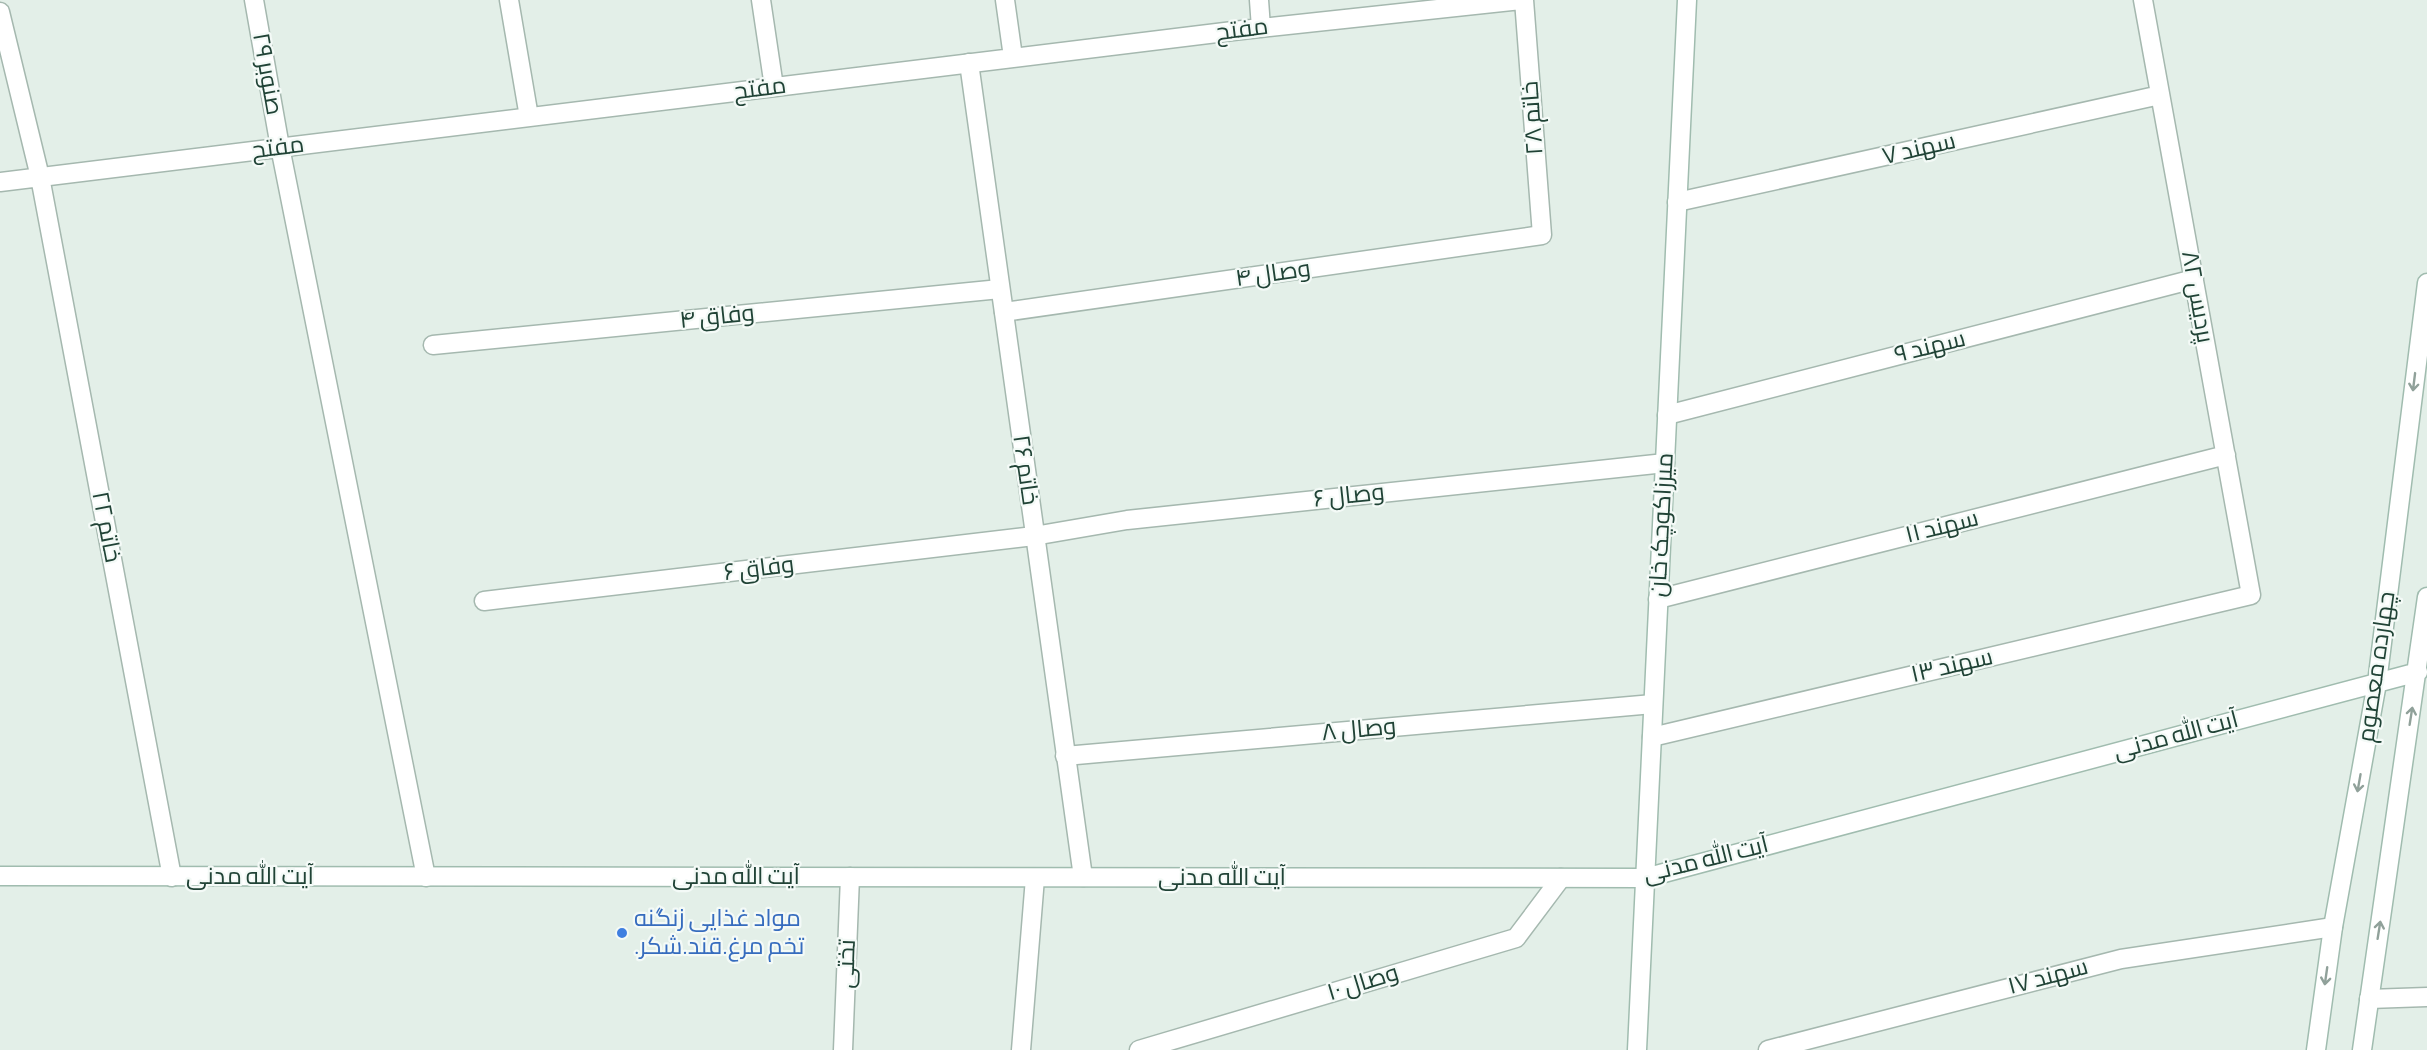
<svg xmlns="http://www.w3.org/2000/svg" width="2427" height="1050" viewBox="0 0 2427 1050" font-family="'Alegreya Sans',Cairo,sans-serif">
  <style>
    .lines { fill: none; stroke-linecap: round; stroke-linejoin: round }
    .service-casing { stroke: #a5b8af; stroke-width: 21 }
    .minor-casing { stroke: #a5b8af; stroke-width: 21 }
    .secondary-casing { stroke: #a0bcaf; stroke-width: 21 }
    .service { stroke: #fff; stroke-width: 18 }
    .minor { stroke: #fff; stroke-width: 18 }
    .secondary { stroke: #fff; stroke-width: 18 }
    .oneway { stroke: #90a19a }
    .shop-dot { fill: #3f7fe0; stroke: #f4faf7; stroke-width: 2 }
    .labels { text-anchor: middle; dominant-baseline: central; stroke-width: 4.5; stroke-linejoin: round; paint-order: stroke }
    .street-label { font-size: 24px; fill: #204336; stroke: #f4faf7 }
    .shop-label { font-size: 24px; fill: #366cbe; stroke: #f4faf7; text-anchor: start }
  </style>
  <rect width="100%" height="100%" fill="#e3efe8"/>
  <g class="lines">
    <defs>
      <path id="service" d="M969,63L1083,877
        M1021,1050L1035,878
        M1139,1050L1516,938L1561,878"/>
      <path id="minor" d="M254,0L280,147L426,877
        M509,0L529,117
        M761,0L774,87
        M1005,0L1013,57
        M1259,0L1261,28
        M0,12L40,177L172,877
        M0,182L1233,31L1521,0
        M1677,202L2160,95
        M1004,312L1542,235L1524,0
        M433,345L1000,289
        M1667,415L2194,279
        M1658,599L2226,455
        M484,601L1034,536L1127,520L1665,463
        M1652,737L2251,595L2143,0
        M1065,756L1653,704
        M2369,999L2427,997
        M843,1050L850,877
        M1768,1050L2121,959L2333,927"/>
      <path id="secondary" d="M0,876L1645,878L2418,672
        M1637,1050L1687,0
        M2316,1050L2333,927L2377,683L2427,283
        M2362,1050L2427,597"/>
    </defs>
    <!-- service casing -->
    <use href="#service" class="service-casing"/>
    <!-- minor casing -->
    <use href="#minor" class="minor-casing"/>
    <!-- secondary casing -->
    <use href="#secondary" class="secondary-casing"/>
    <!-- service -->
    <use href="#service" class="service"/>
    <!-- minor -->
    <use href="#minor" class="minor"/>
    <!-- secondary -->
    <use href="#secondary" class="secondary"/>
  </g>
  <!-- one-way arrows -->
  <defs><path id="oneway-shaft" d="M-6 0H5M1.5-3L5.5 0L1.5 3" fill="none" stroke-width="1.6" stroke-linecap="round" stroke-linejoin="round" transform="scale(1.5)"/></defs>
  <g class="oneway">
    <use href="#oneway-shaft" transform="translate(2414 382) rotate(97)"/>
    <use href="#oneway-shaft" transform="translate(2411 716) rotate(-81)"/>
    <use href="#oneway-shaft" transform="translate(2359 783) rotate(100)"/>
    <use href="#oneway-shaft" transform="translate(2379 930) rotate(-81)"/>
    <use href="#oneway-shaft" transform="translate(2326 976) rotate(98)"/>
  </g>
  <!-- markers -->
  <circle class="shop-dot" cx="622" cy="933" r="6"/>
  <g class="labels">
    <!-- street labels -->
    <g class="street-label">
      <text transform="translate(1242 30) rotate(-7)">مفتح</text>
      <text transform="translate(267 74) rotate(80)">صنوبر ۲۹</text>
      <text transform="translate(760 89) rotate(-7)">مفتح</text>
      <text transform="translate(1533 118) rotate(-94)">خاتم ۲۸</text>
      <text transform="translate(278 148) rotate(-7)">مفتح</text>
      <text transform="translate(1919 149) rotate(-13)">سهند ۷</text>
      <text transform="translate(1273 274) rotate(-8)">وصال ۴</text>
      <text transform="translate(2197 297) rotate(80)">پردیس ۸۲</text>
      <text transform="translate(717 317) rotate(-6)">وفاق ۴</text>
      <text transform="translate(1930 347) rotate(-14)">سهند ۹</text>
      <text transform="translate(1025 470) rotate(82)">خاتم ۲۶</text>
      <text transform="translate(1349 496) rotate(-6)">وصال ۶</text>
      <text transform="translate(1662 525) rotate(-87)">میرزاکوچک خان</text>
      <text transform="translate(106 527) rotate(79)">خاتم ۲۲</text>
      <text transform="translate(1942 527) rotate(-14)">سهند ۱۱</text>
      <text transform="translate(759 569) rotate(-7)">وفاق ۶</text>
      <text transform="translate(1952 666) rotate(-13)">سهند ۱۳</text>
      <text transform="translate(2377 667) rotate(-82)">چهارده معصوم</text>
      <text transform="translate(1359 730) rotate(-5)">وصال ۸</text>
      <text transform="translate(2176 736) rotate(-15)">آیت الله مدنی</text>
      <text transform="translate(1706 860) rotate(-14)">آیت الله مدنی</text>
      <text x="250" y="877">آیت الله مدنی</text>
      <text x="736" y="877">آیت الله مدنی</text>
      <text x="1222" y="878">آیت الله مدنی</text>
      <text transform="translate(847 964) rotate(-88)">تختی</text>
      <text transform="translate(2048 977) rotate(-15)">سهند ۱۷</text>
      <text transform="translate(1363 983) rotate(-17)">وصال ۱۰</text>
    </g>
    <!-- shop labels -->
    <g class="shop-label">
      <text x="634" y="919">مواد غذایی زنگنه<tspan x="634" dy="28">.تخم مرغ.قند.شکر</tspan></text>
    </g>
  </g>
</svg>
